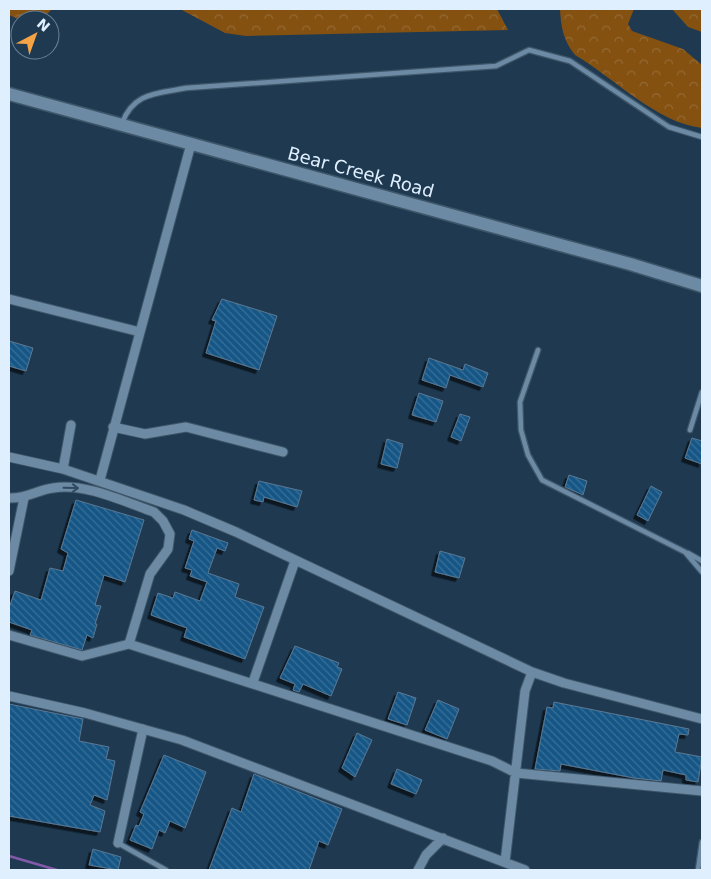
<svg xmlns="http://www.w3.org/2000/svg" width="711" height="879" viewBox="0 0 711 879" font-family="'DejaVu Sans',sans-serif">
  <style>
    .forest { fill: url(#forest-crowns) }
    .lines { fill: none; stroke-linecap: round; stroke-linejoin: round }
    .stream { stroke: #825aa9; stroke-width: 2.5 }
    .building { fill: url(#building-back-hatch); stroke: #5b7892; filter: url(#shadow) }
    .lane-casing { stroke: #3e5669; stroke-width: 7 }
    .street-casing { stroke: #3e5669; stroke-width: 11 }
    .secondary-casing { stroke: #3e5669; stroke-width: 15 }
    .lane { stroke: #6d8aa5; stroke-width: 4.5 }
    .street { stroke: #6d8aa5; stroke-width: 9 }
    .secondary { stroke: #6d8aa5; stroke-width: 12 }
    .oneway { stroke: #2e4961 }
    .labels { text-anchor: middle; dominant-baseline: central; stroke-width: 4; stroke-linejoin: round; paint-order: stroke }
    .street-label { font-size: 18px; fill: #dfeffe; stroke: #1e3950 }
  </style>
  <defs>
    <pattern id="forest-crowns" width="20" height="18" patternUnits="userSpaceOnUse" patternTransform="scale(1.25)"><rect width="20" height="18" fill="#845111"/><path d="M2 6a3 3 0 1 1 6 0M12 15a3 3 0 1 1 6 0" fill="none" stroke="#956a35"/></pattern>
    <pattern id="building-back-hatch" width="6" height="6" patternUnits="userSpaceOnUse" patternTransform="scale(1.25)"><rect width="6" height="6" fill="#175786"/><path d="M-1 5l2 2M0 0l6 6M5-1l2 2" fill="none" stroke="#386f98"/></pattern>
    <filter id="shadow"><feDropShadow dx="-3.5" dy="3.5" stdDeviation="0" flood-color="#0009"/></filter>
  </defs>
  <rect width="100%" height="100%" fill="#1e3950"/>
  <!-- forest -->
  <path class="forest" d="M9,9H52L41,20H21L9,15Z
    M180,9H497L508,30L246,36L225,33Z
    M560,9H634L628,24L632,31L683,49L702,65V128C657,123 614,78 575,55C563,40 561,27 560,9Z
    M672,9H702V32L688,27Z"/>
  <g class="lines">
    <!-- stream -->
    <path class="stream" d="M9,856L57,870"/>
  </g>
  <!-- building -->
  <path class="building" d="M222,299L277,316L259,370L206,353L216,321L212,320Z
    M9,341L33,348L26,371L9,366Z
    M429,358L463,370L465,364L488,373L483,387L450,375L446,388L422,380Z
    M419,393L443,401L436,422L412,415Z
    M460,414L470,417L461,441L451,437Z
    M692,438L702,441V464L685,458Z
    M387,439L403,444L397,468L381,464Z
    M569,475L587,481L583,495L565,487Z
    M259,481L302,491L297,507L264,497L263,502L254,500Z
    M651,486L662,492L648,521L637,515Z
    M76,500L144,520L125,582L104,575L95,605L101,606L95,624H97L93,638L87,635L82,650L30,635L32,630L9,622V608L15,591L41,600L50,568L63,571L68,553L61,549Z
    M192,530L228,543L225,551L217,548L208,573L239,584L235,597L264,607L245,659L184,637L187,628L151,615L158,593L173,598L175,592L200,601L207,582L190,576L192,570L185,568L194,541L189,539Z
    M440,551L465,558L459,578L435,572Z
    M295,646L339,663L337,667L342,669L331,696L303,684L299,692L293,690L295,684L280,678Z
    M398,692L416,698L407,725L388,719Z
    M438,700L459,709L447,739L425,730Z
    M554,702L689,729L688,735L679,734L675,752L702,757L698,782L686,780V775L663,770L661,781L634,778L561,764L560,771L535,769L547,707L553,708Z
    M9,704L83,719L79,741L109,747L106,759L115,761L107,800L94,795L90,805L105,811L100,832L9,816Z
    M357,733L372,740L355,777L342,768Z
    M164,755L206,772L185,828L170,821L165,833L159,830L152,849L130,840L136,825L139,826L144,814L140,812Z
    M397,769L422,780L416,794L391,784Z
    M254,774L342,809L328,845L319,841L309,870H209L232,808L241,812Z
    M93,849L121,857L118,870L89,865Z"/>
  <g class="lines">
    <defs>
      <path id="lane" d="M122,123C134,92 156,94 186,88L496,66L529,50L570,61L669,127L702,137
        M538,350L520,402L521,430L528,455L542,480L685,552L702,572
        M690,430L702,392
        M688,553L702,561
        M118,843L166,870
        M698,870L702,842"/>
      <path id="street" d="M9,299L140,332
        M113,427L145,434L186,427L283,452
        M9,457L63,469L184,510L236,532L532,672L564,683L702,719
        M63,469L71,425
        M100,480L191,144
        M9,498C26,499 37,490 53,488C84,482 125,502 154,512L163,521L170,534L168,549L150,574L129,644
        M9,571L24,498
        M9,635L82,656L129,644L492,761L516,773L702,791
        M253,682L295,561
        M9,696L85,713L182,740L525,870
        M118,843L143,729
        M505,862L525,691L532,672
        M418,870L426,855L443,838"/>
      <path id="secondary" d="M9,94L630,264L702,286"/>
    </defs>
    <!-- lane casing -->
    <use href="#lane" class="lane-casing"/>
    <!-- street casing -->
    <use href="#street" class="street-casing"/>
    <!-- secondary casing -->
    <use href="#secondary" class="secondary-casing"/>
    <!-- lane -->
    <use href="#lane" class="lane"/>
    <!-- street -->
    <use href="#street" class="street"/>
    <!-- secondary -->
    <use href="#secondary" class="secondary"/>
  </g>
  <!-- one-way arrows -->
  <defs><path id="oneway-shaft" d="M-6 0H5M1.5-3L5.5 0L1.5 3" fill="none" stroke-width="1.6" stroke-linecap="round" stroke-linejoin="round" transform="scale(1.25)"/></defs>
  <use class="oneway" href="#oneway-shaft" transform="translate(71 488) rotate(1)"/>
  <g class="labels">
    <!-- street labels -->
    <g class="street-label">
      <text transform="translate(361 172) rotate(15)">Bear Creek Road</text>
    </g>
  </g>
  <!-- border -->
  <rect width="711" height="879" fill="none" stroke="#dfeffe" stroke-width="20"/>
  <!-- north arrow -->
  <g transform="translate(35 35) rotate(41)"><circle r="24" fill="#1e3950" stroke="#6b8296"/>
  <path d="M0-4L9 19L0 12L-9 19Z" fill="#f5a345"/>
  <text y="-8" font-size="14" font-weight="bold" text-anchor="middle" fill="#dfeffe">N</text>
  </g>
</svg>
